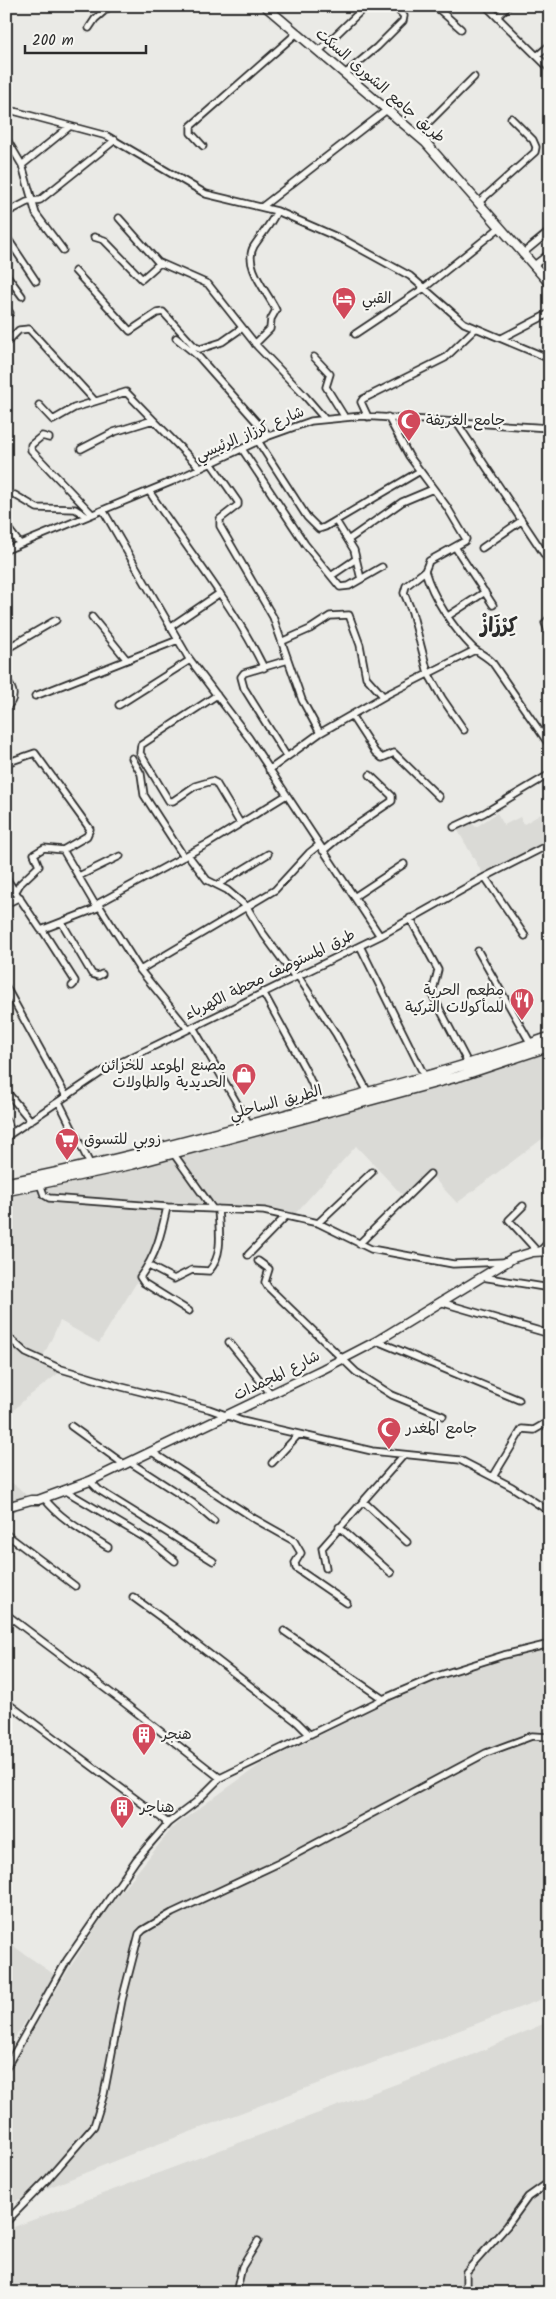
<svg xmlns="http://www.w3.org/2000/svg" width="556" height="2299" viewBox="0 0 556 2299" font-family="Kalam,'Playpen Sans Arabic',sans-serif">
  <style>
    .built { fill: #dadad6 }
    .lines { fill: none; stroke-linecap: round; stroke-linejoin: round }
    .minor-casing { stroke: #2b2b2b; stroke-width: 9 }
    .major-casing { stroke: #2b2b2b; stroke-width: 11 }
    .highway-casing { stroke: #2b2b2b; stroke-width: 12 }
    .minor { stroke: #f6f6f2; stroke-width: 5.5 }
    .major { stroke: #f6f6f2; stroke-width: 8 }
    .highway { stroke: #f6f6f2; stroke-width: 9 }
    .labels { text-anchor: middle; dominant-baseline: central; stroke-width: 4.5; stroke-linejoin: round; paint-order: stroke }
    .street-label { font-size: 15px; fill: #2b2b2b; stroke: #f6f6f2 }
    .poi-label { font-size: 15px; fill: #2b2b2b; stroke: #f6f6f2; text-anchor: start }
    .district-label { font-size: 20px; font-weight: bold; fill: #2b2b2b; stroke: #f6f6f2 }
  </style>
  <rect width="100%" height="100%" fill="#eaeae6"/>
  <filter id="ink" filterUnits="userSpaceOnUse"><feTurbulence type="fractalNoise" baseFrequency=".02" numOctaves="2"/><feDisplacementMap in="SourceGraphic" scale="10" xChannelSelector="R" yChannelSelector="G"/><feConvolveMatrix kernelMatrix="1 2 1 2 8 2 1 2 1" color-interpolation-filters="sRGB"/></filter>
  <g filter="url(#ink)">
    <!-- built -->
    <path class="built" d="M550,809V844L484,876L457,829L471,822L476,827L497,813L504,825L520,817L524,824Z
      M550,1046V1133L457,1203L430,1174L406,1199L356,1146L292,1217L276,1213L167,1207L162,1234L140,1277L99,1343L60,1321L41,1361L64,1369L24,1400L6,1418V1191L305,1117Z
      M6,1479L19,1488L31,1500L6,1507Z
      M550,1645V1996L129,2155L6,2205V2076L67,1972L109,1907L173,1827L261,1764L437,1678Z
      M6,1941L55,1975L6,2052Z
      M550,2021V2293H6V2230L463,2059Z"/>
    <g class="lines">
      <defs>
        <path id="minor" d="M435,6L461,29
          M486,6L550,69
          M497,17L508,6
          M89,28L95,19L110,6
          M319,51L366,6
          M537,56L550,45
          M346,73L377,47L403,21L404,16L394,6
          M6,109L107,136L206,194L277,211L346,241L410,276L464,323L550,359
          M417,134L474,77
          M6,138L22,165
          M203,146L191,133V126L297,33
          M478,203L535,152L536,147L533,140L511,118
          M263,206L388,109
          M6,213L27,202L40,200L115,140
          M119,218L158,262L208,284L257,346L305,396L324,418
          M6,236L36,281
          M94,237L104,240L142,279L160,263
          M63,250L36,214L22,165L69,127
          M522,254L550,231
          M533,266L550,253
          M75,271L130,331L157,313L163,312L195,347L200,349L222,342L242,328
          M6,274L22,296
          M6,308L10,313
          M355,334L424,288L499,228
          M176,338L198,356L269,436
          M502,338L550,313
          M7,342L19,330L29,329L95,401
          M255,344L270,329L271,319L276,310C269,294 242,265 254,246C262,234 271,224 277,211
          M314,357L330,374L326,387L344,416
          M39,405L53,420L74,408L126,392L200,468
          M368,417L361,402L363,399L445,358L475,329
          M388,417L409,456L447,507L466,539L465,541L429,561L425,571L406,586L404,593L412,612L428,673L442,698L464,730
          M457,423L550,563
          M49,438L42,436L31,445V450L92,514
          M258,441L307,517L319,529L325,527L420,471
          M81,449L114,432L153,420
          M242,449L305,544L340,587L349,586L382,567
          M211,463L238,502V505L220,519V526L273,617L302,700L320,733
          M149,491C187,550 233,604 264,668
          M15,495L37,508L75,509L86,516
          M103,510L188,657L249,738L380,936
          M336,521L354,550L361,579
          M6,526L20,544
          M348,540L402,502L433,489
          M455,547L493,605
          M482,548L521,521
          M6,550L173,481L269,436L311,421L362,416L550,428
          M425,571C433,598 453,628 473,648C479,653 486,656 492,662L550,746
          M331,576L356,559
          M448,616L485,592
          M92,617L127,660
          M550,618L545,623L550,636
          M170,627L220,593
          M283,641L310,629L330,616L349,615L360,645L366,677L383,696
          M6,649L56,620
          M6,681C15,690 16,699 6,708
          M217,695L141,745L140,753L169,801H173L195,786L212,781L216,783L240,823
          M35,696L178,640
          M119,705L190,660
          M351,715L375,752L382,758L394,753L439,797
          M287,757L244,688L241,677L244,673L288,660
          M132,758L141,774L144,795L184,857
          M6,763L35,753L90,829L87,836L63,850L97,908
          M269,770L320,733L388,694L475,650
          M454,827L484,813L550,774
          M323,851L342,835L392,801V796L370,775
          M188,855L207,880L227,890L247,907L262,932L295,977
          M79,876L120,856
          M485,877L525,936
          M6,878L41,930L100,907
          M217,885L268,854
          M16,891L20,884L39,866L34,854L44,848L63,850
          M354,897L404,864
          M6,904L20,897
          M410,918L438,970L432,994L469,1065
          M62,923L92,974L98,976L102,974
          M43,931L75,981L74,984L72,986
          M360,946L425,1077
          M478,951L531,1044
          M140,970L275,890L309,853L319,845
          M298,976L336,1034L369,1094
          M6,987L66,1096
          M263,992L304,1067L322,1105
          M193,1027L249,1124
          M188,1029L140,970L100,907L99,903L209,843L285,796
          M6,1091L31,1121
          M59,1102L91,1166
          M6,1120L12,1133
          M6,1137L105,1070L380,936L485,877L550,844
          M173,1153L213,1209
          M40,1184L44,1195L49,1198L167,1207L264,1211L318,1223L371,1249L453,1264L504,1262
          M523,1206L509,1220L537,1251
          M167,1207C161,1234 157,1254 140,1277L144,1283L189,1311
          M318,1223L372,1172
          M359,1244L430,1174
          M540,1251L550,1241
          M248,1255L286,1216
          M258,1261L269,1269L265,1282L268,1287L356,1372L392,1395L443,1416
          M149,1266L174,1279L192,1270L209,1271C224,1254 219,1230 218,1209
          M482,1277L550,1288
          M440,1302L550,1334
          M6,1335L26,1353L61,1369L122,1387L209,1409L242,1421L372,1451L460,1460L512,1487L550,1512
          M377,1341L519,1400
          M229,1342L271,1394
          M71,1426L125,1465
          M152,1452L255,1519L294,1541L301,1553L295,1563L296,1568L347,1603
          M131,1463L193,1503L214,1521
          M272,1463L298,1435
          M493,1477L522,1429L534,1430L546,1423
          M90,1481L99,1490L213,1561
          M66,1491L150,1541L175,1561
          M44,1498C60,1519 86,1533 108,1547
          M363,1501L407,1542
          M339,1527L391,1573
          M6,1534L75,1586
          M326,1568L322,1548L403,1456
          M133,1597L177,1629L297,1722L309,1734
          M6,1614L123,1702L220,1778
          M284,1631L383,1699
          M6,1702L168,1823
          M6,2068L67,1960L136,1860L168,1823L196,1802L220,1778L383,1699L437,1676L504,1655L550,1644
          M6,2222L47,2180L94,2126L104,2094L122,2000L139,1934L143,1930L172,1913L279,1863L486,1753L532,1736L550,1737
          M236,2293L242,2267L258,2241
          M466,2293V2272L507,2226L528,2197L545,2185H550"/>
        <path id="major" d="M265,6L426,143L550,284
          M6,1507L31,1500H38L90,1481L323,1369L377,1341L513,1258L533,1252L550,1251"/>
        <path id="highway" d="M6,1183C104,1164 200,1138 296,1112C381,1089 466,1067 550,1037
          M6,1191L133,1164L460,1076L550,1046"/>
      </defs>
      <!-- minor casing -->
      <use href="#minor" class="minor-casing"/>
      <!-- major casing -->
      <use href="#major" class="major-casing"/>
      <!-- highway casing -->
      <use href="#highway" class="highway-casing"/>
      <!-- minor -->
      <use href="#minor" class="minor"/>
      <!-- major -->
      <use href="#major" class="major"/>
      <!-- highway -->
      <use href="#highway" class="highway"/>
    </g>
  </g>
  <!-- icons -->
  <defs>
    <symbol id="hotel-pin" viewBox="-11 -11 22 30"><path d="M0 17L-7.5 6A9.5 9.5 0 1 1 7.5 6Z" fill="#d1495b" stroke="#f6f6f2"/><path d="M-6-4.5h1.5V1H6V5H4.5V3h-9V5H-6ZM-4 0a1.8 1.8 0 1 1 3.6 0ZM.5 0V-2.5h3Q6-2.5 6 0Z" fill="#fff"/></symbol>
    <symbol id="mosque-pin" viewBox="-11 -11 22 30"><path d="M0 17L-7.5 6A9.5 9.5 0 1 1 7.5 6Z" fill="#d1495b" stroke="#f6f6f2"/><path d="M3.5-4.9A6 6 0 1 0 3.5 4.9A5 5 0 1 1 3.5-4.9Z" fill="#fff"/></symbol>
    <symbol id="restaurant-pin" viewBox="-11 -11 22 30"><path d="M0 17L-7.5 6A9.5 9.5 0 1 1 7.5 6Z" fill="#d1495b" stroke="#f6f6f2"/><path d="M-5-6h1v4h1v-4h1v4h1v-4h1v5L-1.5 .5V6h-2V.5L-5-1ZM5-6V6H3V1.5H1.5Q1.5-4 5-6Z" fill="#fff"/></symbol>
    <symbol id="shop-pin" viewBox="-11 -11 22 30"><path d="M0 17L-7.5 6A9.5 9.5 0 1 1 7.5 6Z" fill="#d1495b" stroke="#f6f6f2"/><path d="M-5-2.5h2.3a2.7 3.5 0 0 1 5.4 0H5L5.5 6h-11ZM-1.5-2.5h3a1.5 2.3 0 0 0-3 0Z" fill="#fff"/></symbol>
    <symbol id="supermarket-pin" viewBox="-11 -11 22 30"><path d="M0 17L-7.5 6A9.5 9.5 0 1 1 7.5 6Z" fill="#d1495b" stroke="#f6f6f2"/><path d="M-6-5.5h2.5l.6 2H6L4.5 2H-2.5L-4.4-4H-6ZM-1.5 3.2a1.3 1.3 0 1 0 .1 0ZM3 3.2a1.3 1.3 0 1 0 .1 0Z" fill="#fff"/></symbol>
    <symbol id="building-pin" viewBox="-11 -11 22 30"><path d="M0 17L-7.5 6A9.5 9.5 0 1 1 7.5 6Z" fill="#d1495b" stroke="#f6f6f2"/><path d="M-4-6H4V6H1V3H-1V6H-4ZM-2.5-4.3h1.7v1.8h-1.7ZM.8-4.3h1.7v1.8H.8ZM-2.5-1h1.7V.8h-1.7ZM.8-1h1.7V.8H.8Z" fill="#fff"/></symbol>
  </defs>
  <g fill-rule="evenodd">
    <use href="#hotel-pin" x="330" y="285" width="28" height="38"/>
    <use href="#mosque-pin" x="395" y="407" width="28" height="38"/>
    <use href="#restaurant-pin" x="508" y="986" width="28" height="38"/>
    <use href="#shop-pin" x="230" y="1061" width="28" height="38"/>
    <use href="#supermarket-pin" x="53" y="1126" width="28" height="38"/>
    <use href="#mosque-pin" x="375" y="1415" width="28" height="38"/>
    <use href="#building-pin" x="130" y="1721" width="28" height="38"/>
    <use href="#building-pin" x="108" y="1794" width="28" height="38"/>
  </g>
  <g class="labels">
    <!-- street labels -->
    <g class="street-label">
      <text transform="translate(380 86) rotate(41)">طريق جامع الشورى السكت</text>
      <text transform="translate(250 434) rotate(-23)">شارع كرزاز الرئيسي</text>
      <text transform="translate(270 975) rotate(-26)">طرق المستوصف محطة الكهرباء</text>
      <text transform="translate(276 1103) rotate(-15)">الطريق الساحلي</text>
      <text transform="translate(277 1376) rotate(-26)">شارع المجمدات</text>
    </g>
    <!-- poi labels -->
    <g class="poi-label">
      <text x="362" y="299">القبي</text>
      <text x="426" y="421">جامع الغريفة</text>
      <text x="504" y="991" text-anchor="end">مطعم الحرية<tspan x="504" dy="17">للمأكولات التركية</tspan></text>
      <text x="226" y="1066" text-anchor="end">مصنع الموعد للخزائن<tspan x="226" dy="17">الحديدية والطاولات</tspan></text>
      <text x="84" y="1140">زوبي للتسوق</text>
      <text x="406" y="1429">جامع المغدر</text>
      <text x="162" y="1735">هنجر</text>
      <text x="140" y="1808">هناجر</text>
    </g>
    <!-- district labels -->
    <g class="district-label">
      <text x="499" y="627">كِرْزَازْ</text>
    </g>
  </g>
  <!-- margin -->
  <rect width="556" height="2299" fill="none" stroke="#f6f6f2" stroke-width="25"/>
  <rect x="12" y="12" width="531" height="2274" fill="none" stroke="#2b2b2b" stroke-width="2" filter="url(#ink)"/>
  <!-- scale -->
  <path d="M25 45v8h121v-8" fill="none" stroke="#2b2b2b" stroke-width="2.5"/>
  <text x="32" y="45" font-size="15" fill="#2b2b2b" stroke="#f6f6f2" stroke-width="4" paint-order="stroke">200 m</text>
</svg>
